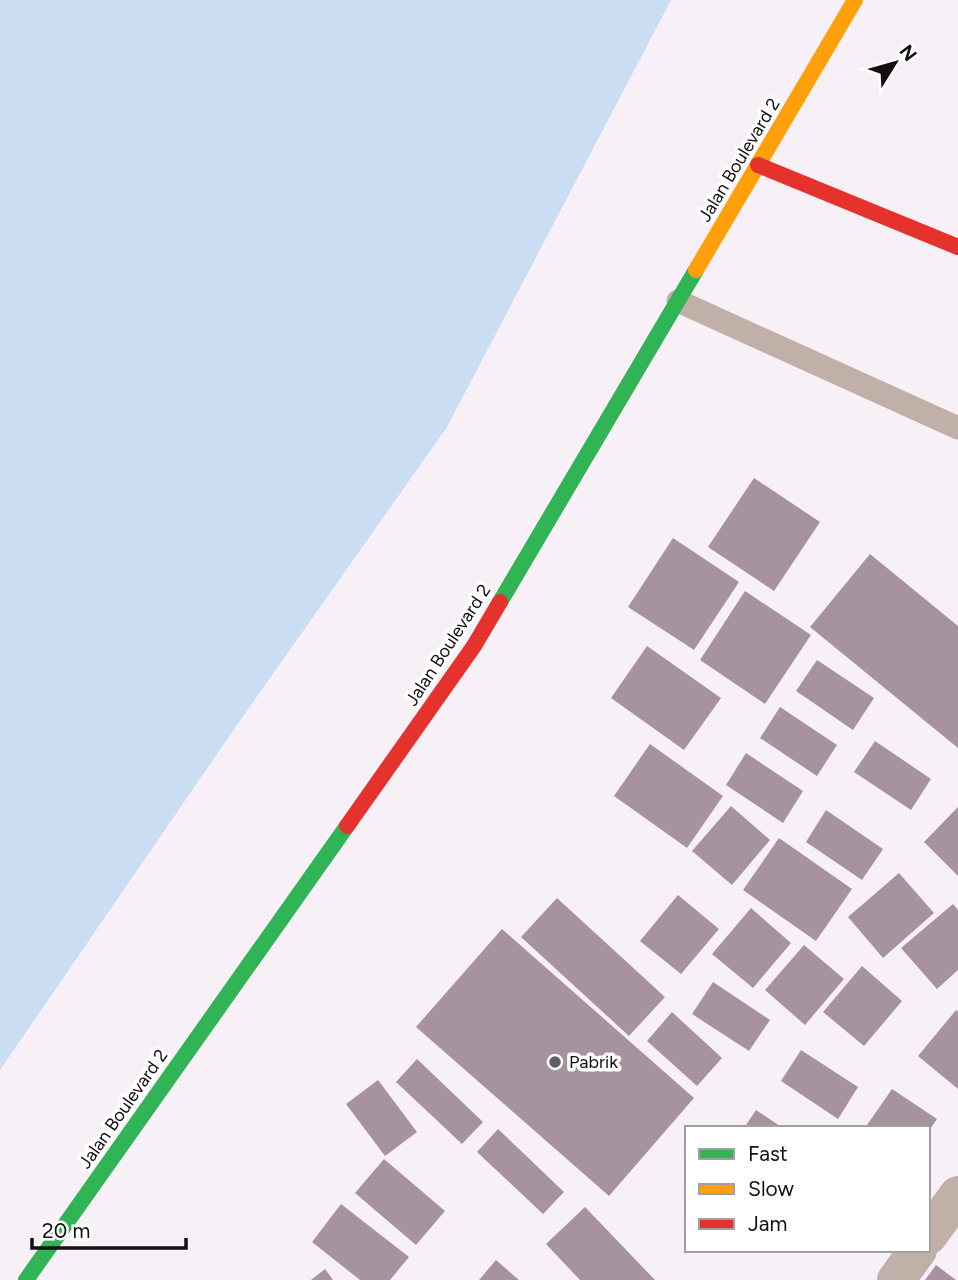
<svg xmlns="http://www.w3.org/2000/svg" width="958" height="1280" viewBox="0 0 958 1280" font-family="Figtree,sans-serif">
  <style>
    .water { fill: #caddf3 }
    .building { fill: #a6939f }
    .lines { fill: none; stroke-linecap: round; stroke-linejoin: round }
    .lane { stroke: #c0b0a8; stroke-width: 23 }
    .street { stroke: #c0b0a8; stroke-width: 38 }
    .fast { stroke: #30b455; stroke-width: 16 }
    .slow { stroke: #ff9f0a; stroke-width: 16 }
    .jam { stroke: #e5322d; stroke-width: 16 }
    .poi-dot { fill: #635e63; stroke: #fff; stroke-width: 2.5 }
    .labels { text-anchor: middle; dominant-baseline: central; stroke-width: 7; stroke-linejoin: round; paint-order: stroke }
    .street-label { font-size: 18px; fill: #130f13; stroke: #fff }
    .poi-label { font-size: 18px; fill: #130f13; stroke: #fff; text-anchor: start }
  </style>
  <rect width="100%" height="100%" fill="#f7f1f7"/>
  <!-- water -->
  <path class="water" d="M0,0H671L447,427L239,722L0,1070Z"/>
  <!-- building -->
  <path class="building" d="M754,478L820,522L774,591L708,547Z
    M673,538L739,582L694,650L628,607Z
    M870,554L958,626V748L810,627Z
    M745,591L811,635L765,704L700,660Z
    M647,646L721,698L684,750L611,698Z
    M817,660L874,698L853,730L796,691Z
    M780,707L837,745L817,776L760,738Z
    M875,741L931,779L911,810L854,772Z
    M650,744L723,796L687,848L614,796Z
    M746,753L803,791L783,823L726,785Z
    M731,806L770,840L732,885L692,851Z
    M958,807V876L924,842Z
    M826,810L883,849L862,880L806,842Z
    M779,838L852,889L816,941L743,890Z
    M899,873L934,913L883,958L848,917Z
    M678,895L719,929L681,974L640,941Z
    M557,898L665,997L629,1036L521,937Z
    M953,904L958,910V970L937,989L901,948Z
    M751,908L791,943L753,988L712,954Z
    M502,929L694,1098L609,1196L416,1027Z
    M804,945L844,979L805,1025L765,990Z
    M862,966L902,1001L864,1046L823,1012Z
    M713,982L770,1020L749,1051L692,1014Z
    M956,1010L958,1012V1089L918,1056Z
    M672,1012L722,1058L697,1086L647,1041Z
    M801,1050L858,1087L838,1119L781,1081Z
    M417,1059L483,1122L462,1144L396,1082Z
    M378,1080L417,1132L385,1156L346,1104Z
    M892,1089L937,1119L928,1132V1128H865Z
    M756,1110L783,1128H744Z
    M498,1129L564,1192L543,1214L477,1152Z
    M384,1159L445,1211L416,1245L355,1193Z
    M341,1204L409,1257L390,1280H360L312,1242Z
    M585,1207L655,1280H580L546,1244Z
    M496,1260L519,1280H479Z
    M936,1265L956,1280H925Z
    M325,1269L333,1280H311Z"/>
  <g class="lines">
    <!-- lane -->
    <path class="lane" d="M678,301L958,428"/>
    <!-- street -->
    <path class="street" d="M928,1236L958,1195
      M896,1280L918,1250"/>
    <!-- fast -->
    <path class="fast" d="M500,602L696,270
      M26,1280L347,826"/>
    <!-- slow -->
    <path class="slow" d="M696,270L855,0"/>
    <!-- jam -->
    <path class="jam" d="M758,165L958,247
      M347,826L474,646L500,602"/>
  </g>
  <!-- markers -->
  <circle class="poi-dot" cx="555" cy="1062" r="7"/>
  <g class="labels">
    <!-- street labels -->
    <g class="street-label">
      <text transform="translate(739 160) rotate(-59)">Jalan Boulevard 2</text>
      <text transform="translate(448 645) rotate(-57)">Jalan Boulevard 2</text>
      <text transform="translate(123 1109) rotate(-55)">Jalan Boulevard 2</text>
    </g>
    <!-- poi labels -->
    <g class="poi-label">
      <text x="569" y="1062">Pabrik</text>
    </g>
  </g>
  <!-- legend -->
  <rect x="685" y="1126" width="245" height="126" fill="#ffffff" stroke="#a19fa1" stroke-width="2"/>
  <rect x="699" y="1149" width="35" height="10" fill="#30b455" stroke="#a19fa1" stroke-width="2"/>
  <text x="748" y="1161" font-size="21" fill="#130f13">Fast</text>
  <rect x="699" y="1184" width="35" height="10" fill="#ff9f0a" stroke="#a19fa1" stroke-width="2"/>
  <text x="748" y="1196" font-size="21" fill="#130f13">Slow</text>
  <rect x="699" y="1219" width="35" height="10" fill="#e5322d" stroke="#a19fa1" stroke-width="2"/>
  <text x="748" y="1231" font-size="21" fill="#130f13">Jam</text>
  <!-- north arrow -->
  <g transform="translate(895 63) rotate(53)" stroke="#ffffff" stroke-width="5" paint-order="stroke">
  <path d="M0-5L12 26L0 18L-12 26Z" fill="#130f13"/>
  <text y="-10" font-size="19" font-weight="bold" text-anchor="middle" fill="#130f13">N</text>
  </g>
  <!-- scale -->
  <path d="M32 1238v10h154v-10" fill="none" stroke="#130f13" stroke-width="3.5"/>
  <text x="42" y="1238" font-size="21" fill="#130f13" stroke="#ffffff" stroke-width="5" paint-order="stroke">20 m</text>
</svg>
